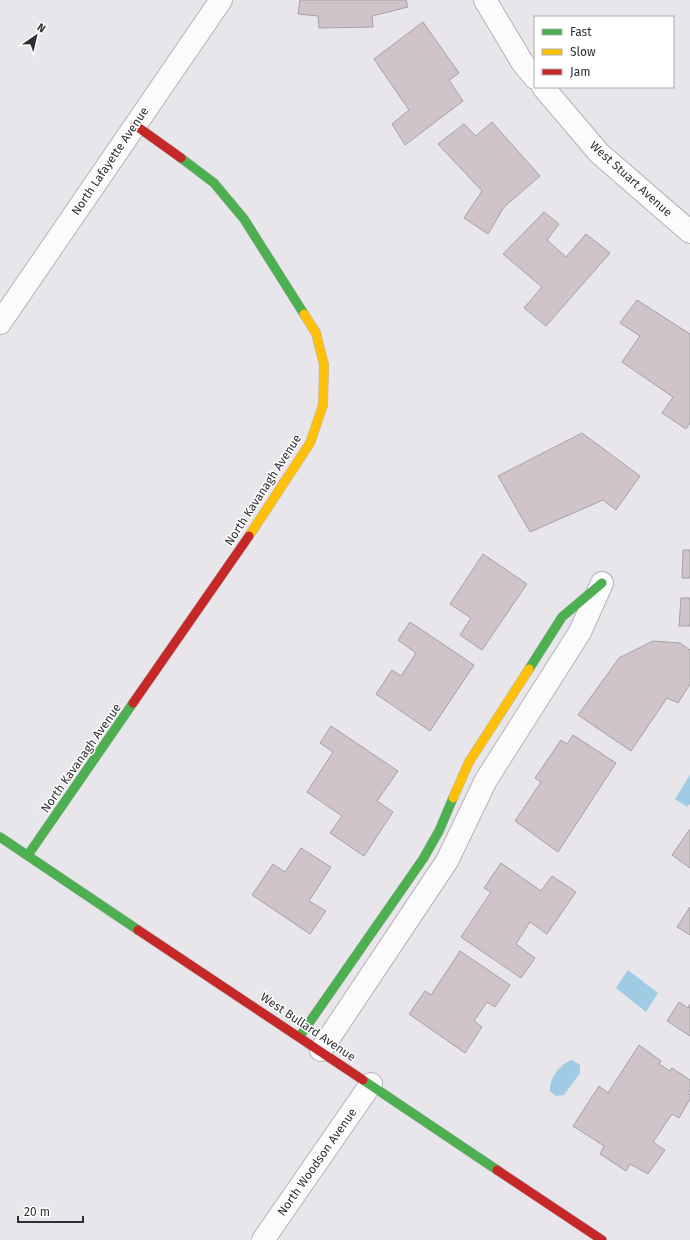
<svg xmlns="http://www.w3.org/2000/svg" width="690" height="1240" viewBox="0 0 690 1240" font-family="'Fira Sans',sans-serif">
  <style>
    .water { fill: #9fcbe5 }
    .building { fill: #d0c3c9; stroke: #a5a2a5 }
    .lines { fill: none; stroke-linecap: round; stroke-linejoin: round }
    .street-casing { stroke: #b4b3b7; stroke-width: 24 }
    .fast-casing { stroke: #b4b3b7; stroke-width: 10 }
    .slow-casing { stroke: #b4b3b7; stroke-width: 10 }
    .jam-casing { stroke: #b4b3b7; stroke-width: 10 }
    .street { stroke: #fcfbfc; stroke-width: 22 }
    .fast { stroke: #4caf50; stroke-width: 9 }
    .slow { stroke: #ffc107; stroke-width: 9 }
    .jam { stroke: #c62828; stroke-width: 9 }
    .labels { text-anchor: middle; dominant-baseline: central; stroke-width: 3; stroke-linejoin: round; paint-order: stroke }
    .street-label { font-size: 12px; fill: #302f32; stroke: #fff }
  </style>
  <rect width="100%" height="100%" fill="#e8e6eb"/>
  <!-- water -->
  <path class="water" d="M690,775V804L687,807L675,799Z
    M628,970L658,993L646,1012L616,988Z
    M572,1060L580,1065V1073L564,1095L556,1096L550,1091C549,1078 560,1064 572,1060Z"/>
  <!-- building -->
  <path class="building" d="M300,0H406L408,7L372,16L373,27L319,28L318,16L298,14Z
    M423,22L459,73L449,80L463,101L405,145L392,124L409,110L374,59Z
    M492,122L540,176L504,207L488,234L464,218L482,191L438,144L464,124L476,136Z
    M544,212L559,224L547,240L566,257L586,234L610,253L546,326L524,308L542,287L503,254Z
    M637,300L690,334V423L686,429L662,413L673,397L622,362L640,336L620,323Z
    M582,433L640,476L616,510L603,500L530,532L498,476Z
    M683,550H690V578H682Z
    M483,554L527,584L482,650L460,635L471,618L450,604Z
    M681,598H690V626H679Z
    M410,622L474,665L430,731L376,694L392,670L401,676L416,653L398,640Z
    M653,641L680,643L690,650V684L678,703L667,698L631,751L578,715L619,658Z
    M331,726L398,771L377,801L393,812L364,856L330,833L342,816L307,792L333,752L320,743Z
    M573,735L616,763L558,852L515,821L541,782L535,778L561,740L567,744Z
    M690,829V868L672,855Z
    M301,848L331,867L309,901L326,911L310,934L252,895L273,864L285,872Z
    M501,863L541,891L552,876L576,892L547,934L530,922L516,944L535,958L521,978L461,937L491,892L484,888Z
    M690,907V935L677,927Z
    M460,951L510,985L495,1007L487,1002L474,1021L482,1027L465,1053L409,1014L425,991L431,995Z
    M679,1002L688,1008L690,1004V1036L667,1021Z
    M639,1045L661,1061L659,1064L670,1071L672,1068L690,1080V1090L688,1093L690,1095V1099L679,1118L672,1114L653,1142L665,1150L648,1174L630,1164L626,1171L600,1154L604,1146L573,1126L599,1086L608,1093Z"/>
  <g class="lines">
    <defs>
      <path id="street" d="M485,0L522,62L535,78
        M543,87L599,153L690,232
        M0,323L221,0
        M321,1050L447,861L486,780L580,632L602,583
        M263,1240L371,1084"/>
      <path id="fast" d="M181,158L214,183L244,219L304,314
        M529,669L562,617L602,583
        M0,837L138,930
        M28,855L133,703
        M300,1036L423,859L439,831L453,798
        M363,1080L497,1170"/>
      <path id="slow" d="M249,536L310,443L323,405L324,365L316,333L304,314
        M453,798L469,762L529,669"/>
      <path id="jam" d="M135,125L181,158
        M133,703L249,536
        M138,930L363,1080
        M497,1170L602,1240"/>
    </defs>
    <!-- street casing -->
    <use href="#street" class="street-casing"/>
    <!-- fast casing -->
    <use href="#fast" class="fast-casing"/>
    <!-- slow casing -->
    <use href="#slow" class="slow-casing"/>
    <!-- jam casing -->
    <use href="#jam" class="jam-casing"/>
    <!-- street -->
    <use href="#street" class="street"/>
    <!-- fast -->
    <use href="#fast" class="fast"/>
    <!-- slow -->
    <use href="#slow" class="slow"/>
    <!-- jam -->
    <use href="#jam" class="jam"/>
  </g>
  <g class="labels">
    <!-- street labels -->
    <g class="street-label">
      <text transform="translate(110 161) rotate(-56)">North Lafayette Avenue</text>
      <text transform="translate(631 179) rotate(42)">West Stuart Avenue</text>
      <text transform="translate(263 490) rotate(-57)">North Kavanagh Avenue</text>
      <text transform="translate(81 758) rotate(-55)">North Kavanagh Avenue</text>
      <text transform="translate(308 1027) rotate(34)">West Bullard Avenue</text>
      <text transform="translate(317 1162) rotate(-55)">North Woodson Avenue</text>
    </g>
  </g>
  <!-- legend -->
  <rect x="534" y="16" width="140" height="72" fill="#ffffff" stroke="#acacad"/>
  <rect x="542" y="29" width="20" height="6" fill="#4caf50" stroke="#acacad"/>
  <text x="570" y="36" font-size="12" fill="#302f32">Fast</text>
  <rect x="542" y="49" width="20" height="6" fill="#ffc107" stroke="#acacad"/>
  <text x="570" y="56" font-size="12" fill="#302f32">Slow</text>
  <rect x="542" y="69" width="20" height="6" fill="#c62828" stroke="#acacad"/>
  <text x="570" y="76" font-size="12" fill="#302f32">Jam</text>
  <!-- north arrow -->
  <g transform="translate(36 36) rotate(34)" stroke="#ffffff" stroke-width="3" paint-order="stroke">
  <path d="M0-3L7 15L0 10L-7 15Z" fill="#302f32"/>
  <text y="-6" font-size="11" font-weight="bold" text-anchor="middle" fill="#302f32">N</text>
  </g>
  <!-- scale -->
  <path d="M18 1216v6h65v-6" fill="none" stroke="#302f32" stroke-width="2"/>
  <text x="24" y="1216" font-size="12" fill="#302f32" stroke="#ffffff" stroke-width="3" paint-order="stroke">20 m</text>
</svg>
